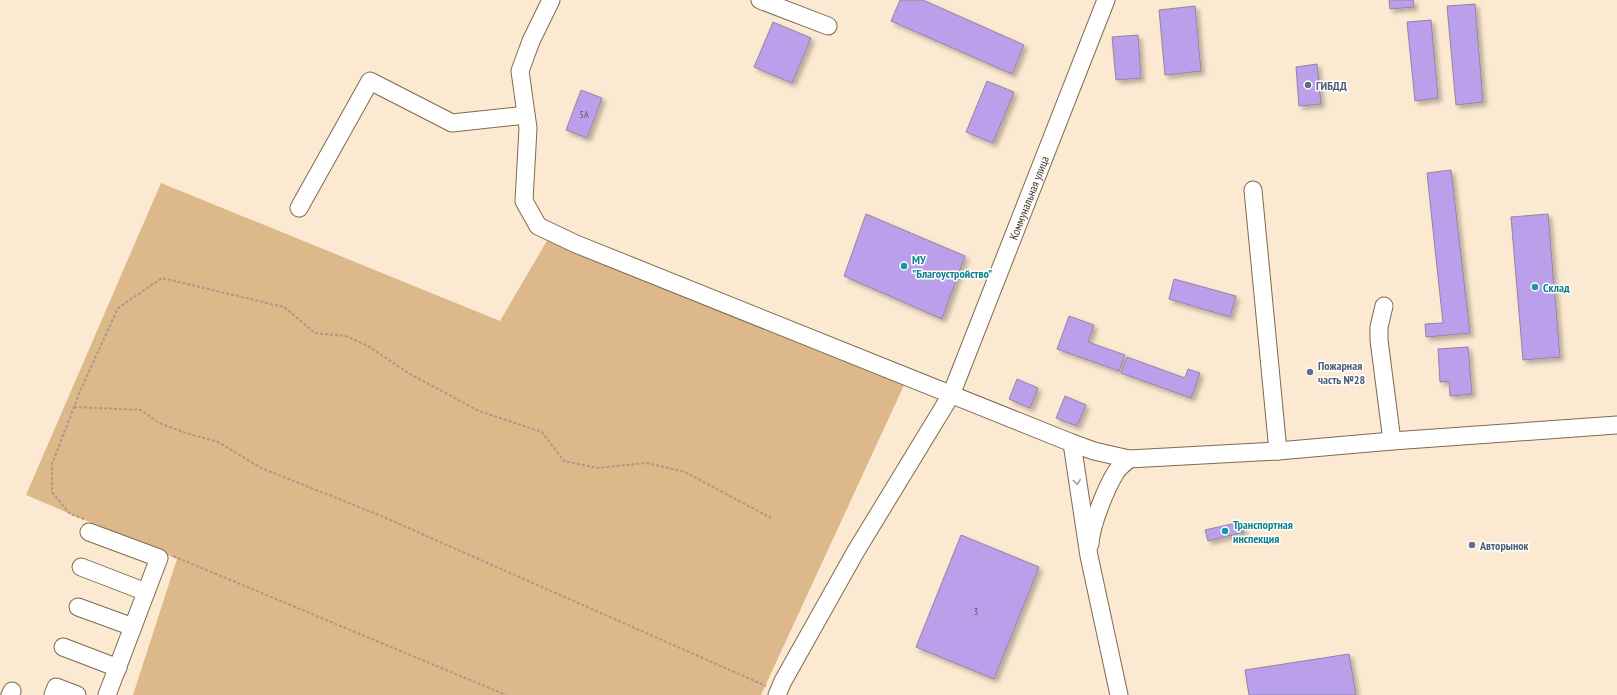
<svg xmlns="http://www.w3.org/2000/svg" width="1617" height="695" viewBox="0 0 1617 695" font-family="'PT Sans Narrow',sans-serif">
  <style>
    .green { fill: #dcb88a }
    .building { fill: #bb9fea; stroke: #9086a4; filter: url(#shadow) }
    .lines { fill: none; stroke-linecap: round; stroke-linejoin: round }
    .minor-casing { stroke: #7f6a4f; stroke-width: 19 }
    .path { stroke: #a99a88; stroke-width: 2; stroke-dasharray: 3 2; stroke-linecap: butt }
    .minor { stroke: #fff; stroke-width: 17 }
    .oneway { stroke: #a29c97 }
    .service-dot { fill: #5c6f8a; stroke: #fff; stroke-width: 1.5 }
    .culture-dot { fill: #0f9aa8; stroke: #fff; stroke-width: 1.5 }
    .labels { text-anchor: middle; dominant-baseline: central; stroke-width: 3; stroke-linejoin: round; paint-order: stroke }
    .number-label { font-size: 10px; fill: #62535e }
    .service-label { font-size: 12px; font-weight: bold; fill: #4e5e75; stroke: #fff; text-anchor: start }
    .street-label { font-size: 12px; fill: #443a2f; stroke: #fff }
    .culture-label { font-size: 12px; font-weight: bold; fill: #0d838f; stroke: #fff; text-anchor: start }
  </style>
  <defs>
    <filter id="shadow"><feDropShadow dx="3.5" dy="3.5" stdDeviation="2" flood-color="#0004"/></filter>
  </defs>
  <rect width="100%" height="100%" fill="#fce9d1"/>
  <!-- green -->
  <path class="green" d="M161,183L500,321L548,239L905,383L761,695H133L177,559L26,495Z"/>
  <!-- building -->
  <path class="building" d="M900,0H923L1024,45L1012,74L891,21Z
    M1389,0H1413L1414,7L1390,9Z
    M1475,4L1483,102L1456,105L1447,6Z
    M1195,6L1201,71L1165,75L1159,10Z
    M1431,20L1438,98L1415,101L1407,22Z
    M773,22L811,38L792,83L754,67Z
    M1138,35L1141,78L1116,80L1112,37Z
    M1317,64L1321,104L1299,106L1296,67Z
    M987,81L1014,92L993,143L966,132Z
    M581,90L602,98L587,138L566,130Z
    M1451,170L1470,333L1426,337L1425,324L1443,323L1427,173Z
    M866,214L965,256L942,319L844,276Z
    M1548,214L1560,357L1523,360L1511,217Z
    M1174,279L1236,296L1230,317L1169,299Z
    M1069,316L1094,325L1088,342L1125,355L1119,371L1057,349Z
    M1468,347L1472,394L1450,396L1449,381L1440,382L1438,349Z
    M1127,357L1185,378L1188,369L1200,373L1191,398L1121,373Z
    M1017,379L1038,388L1030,408L1009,399Z
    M1065,396L1086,405L1077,426L1056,418Z
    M1240,522L1244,532L1208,541L1205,530Z
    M961,535L1039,567L994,679L916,647Z
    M1349,654L1356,695H1249L1245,670Z"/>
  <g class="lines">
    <defs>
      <g id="minor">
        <path d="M551,0L531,41L520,71L528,128L524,201L538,226L576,244L1072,443L1094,451L1129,459L1278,451L1392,441L1617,425"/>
        <path d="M760,0L828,26"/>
        <path d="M1253,190L1278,451"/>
        <path d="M299,208L370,81L452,123L526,115"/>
        <path d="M1384,306L1379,327V340L1392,441"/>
        <path d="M1072,443L1089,556L1119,695"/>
        <path d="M89,532L159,558L107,695"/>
        <path d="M1090,544C1091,525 1106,488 1116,472C1119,467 1125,463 1129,459"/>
        <path d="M81,567L146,592"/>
        <path d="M78,607L133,627"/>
        <path d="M63,647L118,668"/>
        <path d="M10,695L12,691"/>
        <path d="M53,695L56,687L77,695"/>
        <path id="s1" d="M777,695L783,681L856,551L951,395L1106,0"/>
      </g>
    </defs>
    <!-- minor casing -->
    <use href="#minor" class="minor-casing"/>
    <!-- path -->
    <path class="path" d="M74,407L141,410L159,423L186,433L218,442L261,468L379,515L766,686
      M84,519L70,514L52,492V464L81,389L118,308L162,278L284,307L315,333L346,336L368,346L410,374L479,411L542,432L564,461L598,468L647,463L685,472L771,518
      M173,556L506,695"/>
    <!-- minor -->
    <use href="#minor" class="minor"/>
  </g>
  <!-- one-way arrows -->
  <defs><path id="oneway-chevron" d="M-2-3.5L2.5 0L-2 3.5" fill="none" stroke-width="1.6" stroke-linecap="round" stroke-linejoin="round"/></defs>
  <use class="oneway" href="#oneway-chevron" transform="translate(1077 482) rotate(82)"/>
  <!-- markers -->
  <g class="service-dot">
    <circle cx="1308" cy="85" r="4"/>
    <circle cx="1310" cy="372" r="4"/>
    <circle cx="1472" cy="545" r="4"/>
  </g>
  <g class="culture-dot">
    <circle cx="904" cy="266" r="4"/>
    <circle cx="1535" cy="287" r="4"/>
    <circle cx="1225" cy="531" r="4"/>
  </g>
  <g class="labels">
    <!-- number labels -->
    <g class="number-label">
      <text x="584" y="114">5А</text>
      <text x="976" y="611">3</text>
    </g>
    <!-- service labels -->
    <g class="service-label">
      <text x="1316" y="85">ГИБДД</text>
      <text x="1318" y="365">Пожарная<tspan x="1318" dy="14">часть №28</tspan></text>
      <text x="1480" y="545">Авторынок</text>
    </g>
    <!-- street labels -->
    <g class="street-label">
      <text stroke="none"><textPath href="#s1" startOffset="559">Коммунальная улица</textPath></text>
    </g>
    <!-- culture labels -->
    <g class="culture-label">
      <text x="912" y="259">МУ<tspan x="912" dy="14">"Благоустройство"</tspan></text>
      <text x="1543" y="287">Склад</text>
      <text x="1233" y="524">Транспортная<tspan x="1233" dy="14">инспекция</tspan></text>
    </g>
  </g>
</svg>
